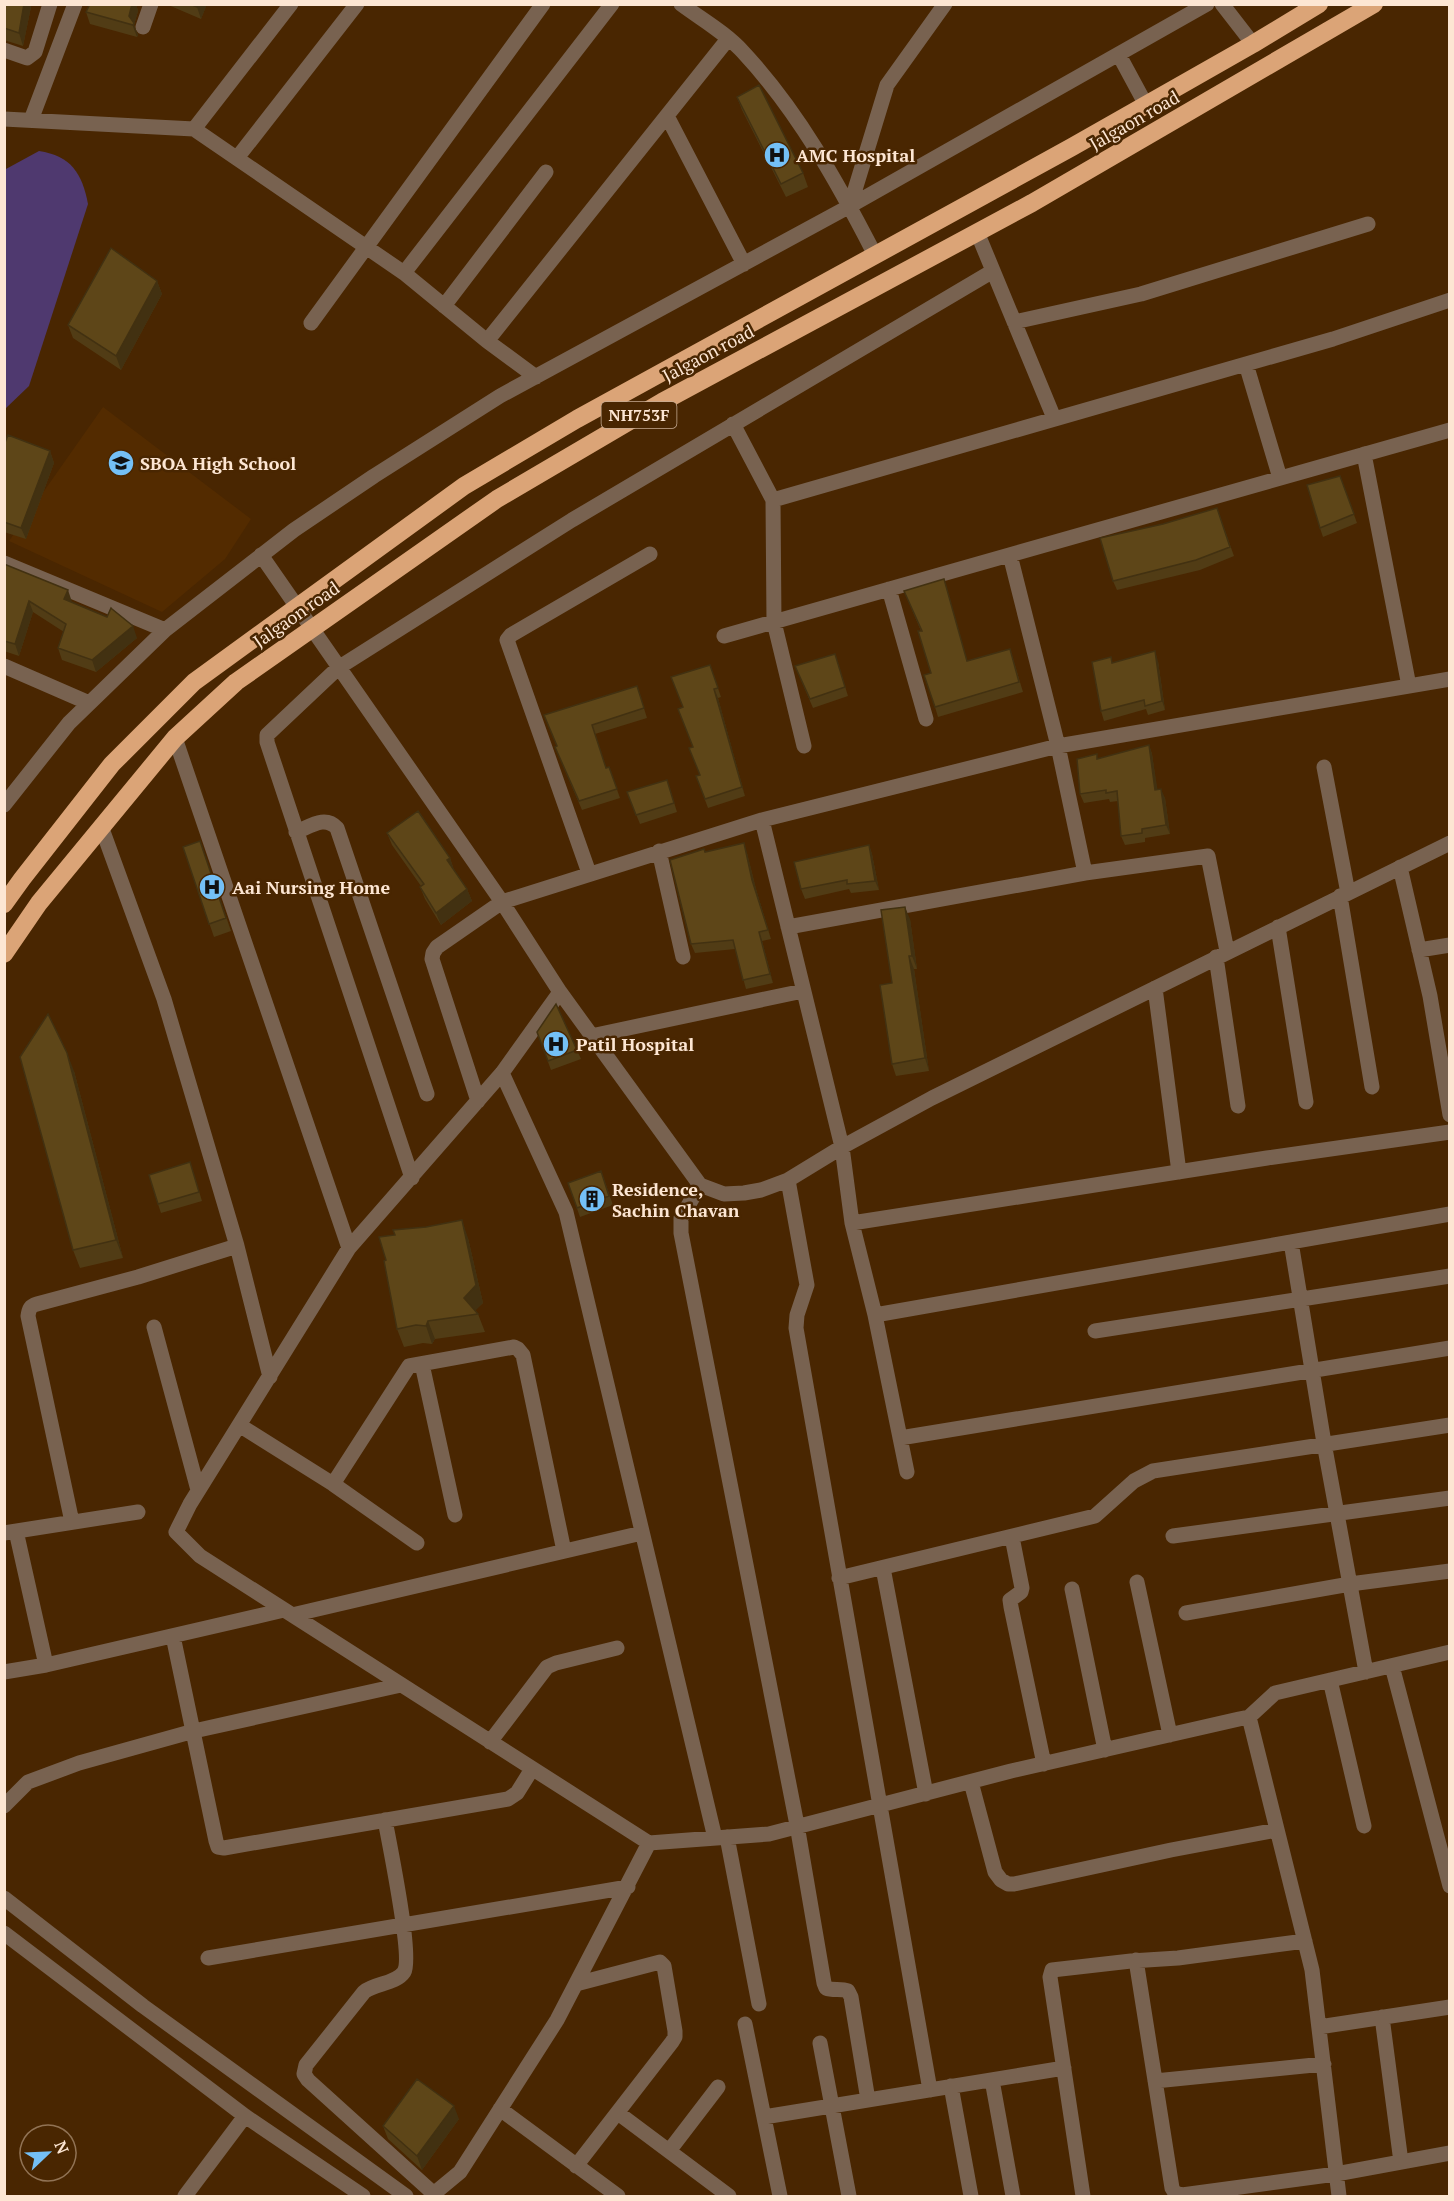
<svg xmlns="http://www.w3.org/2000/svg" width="1454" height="2201" viewBox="0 0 1454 2201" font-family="'PT Serif',serif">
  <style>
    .built { fill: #532b00 }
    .green { fill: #4f396f }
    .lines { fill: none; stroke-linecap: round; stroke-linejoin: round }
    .minor { stroke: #786250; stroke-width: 15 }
    .highway { stroke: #dba477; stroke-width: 18 }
    .wall { fill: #513c15 }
    .shaded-wall { fill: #423111 }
    .building { fill: #5e4618; stroke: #423111; stroke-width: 1.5 }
    .labels { text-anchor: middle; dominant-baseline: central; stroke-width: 5; stroke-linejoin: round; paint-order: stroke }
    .shield { fill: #492601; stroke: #c7ac94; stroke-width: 1.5 }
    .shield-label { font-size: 16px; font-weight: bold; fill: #fde6d3 }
    .street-label { font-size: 18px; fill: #fde6d3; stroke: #492601 }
    .poi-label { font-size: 18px; font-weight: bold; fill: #fde6d3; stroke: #492601; text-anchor: start }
  </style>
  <rect width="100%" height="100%" fill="#492601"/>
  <!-- built -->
  <path class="built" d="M103,407L251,519L225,559L162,612L9,541Z"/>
  <!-- green -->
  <path class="green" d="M39,151C71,156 82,173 88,204L29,386L5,409V174L6,169Z"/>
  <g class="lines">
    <!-- minor -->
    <path class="minor" d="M681,4C701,19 726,33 743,52C798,111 838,183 875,255
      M1222,4L1253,44
      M143,27L151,4
      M4,50L27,58L35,52L50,4
      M1119,55L1146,105
      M667,116L744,264
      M4,119L194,129L404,273L487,341L536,377
      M31,120L75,4
      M194,129L291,4
      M237,158L357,4
      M850,206L887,85L945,4
      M977,232L1054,418
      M404,273L612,4
      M444,306L546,172
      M1014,322L1141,294L1368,224
      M311,323L543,4
      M487,341L728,39
      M1246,364L1280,478
      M733,424L773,500L774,622L804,746
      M1364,454L1409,686
      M773,500L1333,339L1450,300
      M261,555L502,902L560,992L700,1185L724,1194L744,1193L761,1190L788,1180L842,1147L932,1098L1450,843
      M1010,555L1058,746L1085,873
      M4,563L165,630
      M889,589L926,719
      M724,636L1450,430
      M4,666L89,703
      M175,738L349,1248L190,1504L176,1532L200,1556L649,1843L769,1834L1011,1771L1239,1719L1249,1717L1275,1693L1450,1652
      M1324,767L1348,893
      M4,805L69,723L165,630L294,530L374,476L500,396L850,206L1207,4
      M762,820L842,1147L852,1223L875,1315L907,1472
      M101,826L164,999L237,1246L270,1377
      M296,832C311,826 325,815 337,828L427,1094
      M659,851L683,957
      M1400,867L1430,996L1450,1115
      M589,873L507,640L511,635L650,554
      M1340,896L1372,1087
      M788,927L1085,873L1208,856L1227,951
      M1278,927L1306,1102
      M1419,950L1450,945
      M1216,957L1238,1106
      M1155,988L1179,1172
      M591,1036L803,991
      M502,1073L566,1212L715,1838
      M478,1101L432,959L433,953L437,947L502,902L762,820L1058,746L1450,679
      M412,1178L267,742V735L338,668L572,520L993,271
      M788,1180L807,1285L797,1315L796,1328L930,2090
      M700,1185L681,1218V1233L797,1825L824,1983L826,1988C833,1991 841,1988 848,1991L851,1997L868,2100
      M852,1223L1267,1158L1450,1132
      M1291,1242L1324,1443L1366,1672
      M349,1248L502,1073L560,992
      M875,1315L1450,1214
      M154,1327L198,1490
      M1095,1331L1450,1276
      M422,1364L455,1515
      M239,1425L333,1484L417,1543
      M900,1438L1450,1348
      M333,1484L409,1366L514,1347L518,1349L523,1355L564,1551
      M72,1522L28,1316C29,1309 30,1306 37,1304L138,1277L237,1246
      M16,1531L46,1665
      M4,1533L138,1512
      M1173,1536L1450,1498
      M1012,1537L1022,1588L1021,1592L1010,1600L1011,1607L1044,1764
      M883,1568L926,1794
      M839,1578L1095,1516L1134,1481L1153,1471L1450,1425
      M1137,1582L1170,1735
      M1072,1589L1105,1750
      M1186,1613L1350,1584L1450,1571
      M292,1615L642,1533
      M173,1636L216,1841L218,1847L224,1848L508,1799L517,1793L532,1769
      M1392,1666L1450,1886
      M4,1672L46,1665L284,1610
      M1330,1680L1364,1826
      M1249,1717L1312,1970L1339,2196
      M490,1742L547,1667L556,1663L617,1648
      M971,1782L995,1872L1001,1880L1008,1884H1014L1171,1850L1277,1830
      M4,1806L28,1782L79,1763L194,1731L401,1685
      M385,1820C389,1842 413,1958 404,1972C396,1984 375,1983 364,1992L306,2065L304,2074L308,2080L433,2193
      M727,1837L759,2004
      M4,1898L143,2006L406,2196
      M4,1933L245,2116L363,2196
      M208,1958L628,1887
      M1136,1960L1172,2188L1175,2193L1182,2195L1336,2174L1450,2153
      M576,1984L660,1962L664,1966L675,2031V2037L672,2042L576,2166
      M1382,2017L1401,2162
      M745,2024L780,2196
      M1319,2027L1450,2007
      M820,2043L849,2196
      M992,2080L1013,2196
      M1155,2081L1324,2064
      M951,2086L971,2196
      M500,2109L618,2196
      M618,2113L729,2196
      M764,2117L1064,2068
      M669,2151L718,2087
      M185,2196L245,2116
      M431,2196L460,2172L557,2020L649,1843
      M1083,2196L1050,1977L1052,1970L1131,1961L1178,1958L1305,1941"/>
    <!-- highway -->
    <path class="highway" d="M4,904L22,879L112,764L194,682L464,486L577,419L1072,147L1253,44L1319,4
      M4,954L39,903L175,738L236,682L497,499L662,402L1032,203L1374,4"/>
  </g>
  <!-- wall -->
  <path class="wall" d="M4,4H30L31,7L23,46L4,40Z
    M90,4H136L138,11L134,25L138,35L137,37L90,24L86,12Z
    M166,4H207L201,19Z
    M737,97L803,173L808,187L786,197L742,110Z
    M157,281L162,294L121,370L73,338L68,325Z
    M4,445L50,451L54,463L26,539L4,532Z
    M1340,476L1357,523L1323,537L1320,528Z
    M1217,508L1234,556L1200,570L1117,590L1113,581Z
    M4,564L72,602L137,638L96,672L62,660L58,648L64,632L33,612L19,656L4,651Z
    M947,589L967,661L1010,649L1023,692L938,717L935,707L931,673L921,631L904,591Z
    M835,654L848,696L813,708L795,666Z
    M1158,661L1165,710L1148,715L1146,709L1104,721L1101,711L1113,663Z
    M710,665L721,697L718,698L745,796L708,808L696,776L700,775L693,747Z
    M637,686L647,718L595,734L606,768L609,767L620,798L582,810L555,747Z
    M1149,745L1152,754L1157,790L1165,798L1170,834L1145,838V842L1125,845L1121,836L1118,801L1110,802L1109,799L1084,803L1080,794L1098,759Z
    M667,780L677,812L640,824L627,792Z
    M387,833L450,858L454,870L467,889L472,901L441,925L425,899L420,887L421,886L392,845Z
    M200,841L231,931L214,937L183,847Z
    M869,845L872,854L879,890L851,893L849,889L805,899L801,889Z
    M705,852L747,853L756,889L771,939L762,941L773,983L746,989L735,949L695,953L691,944Z
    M910,919L917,969H914L929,1071L896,1076L892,1064V983Z
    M537,1032L577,1050L581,1059L551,1070Z
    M74,1071L123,1258L80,1268L73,1250Z
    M190,1162L202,1201L161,1213L158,1204Z
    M601,1171L613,1205L580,1217L568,1183Z
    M468,1238L483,1303L475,1310L478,1314L485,1332L435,1339L432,1344L423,1343L404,1347L397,1329Z
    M459,2119L422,2170L388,2139L383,2126Z"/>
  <!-- shaded-wall -->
  <path class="shaded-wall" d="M24,4H30L31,7L23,46L19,33Z
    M131,4H136L138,11L134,25L138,35L137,37L129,16Z
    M198,4H207L201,19L197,7Z
    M157,281L162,294L121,370L116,356Z
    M50,451L54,463L26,539L21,528Z
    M944,579L947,589L970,670L967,661Z
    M68,590L72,602L64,599Z
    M29,601L33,612L19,656L15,644Z
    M133,626L137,638L96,672L92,660Z
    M1155,651L1158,661L1165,710L1162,701Z
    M714,689L718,698L745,796L742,787Z
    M1149,745L1152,754L1159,799L1155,790Z
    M1161,789L1165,798L1170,834L1166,825Z
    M744,843L747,853L756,889L771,939L752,880Z
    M869,845L872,854L879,890L875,881Z
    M450,858L454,870L447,860Z
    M467,889L472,901L441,925L436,913Z
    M905,907L910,919L917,969L912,956Z
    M759,932L762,941L773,983L770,974Z
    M909,956L914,969L929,1071L925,1058Z
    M67,1053L74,1071L123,1258L116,1240Z
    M462,1220L468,1238L483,1303L471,1315L464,1298Z
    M428,1321L435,1339L432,1344L426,1326Z
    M454,2106L459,2119L422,2170L417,2156Z"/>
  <!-- building -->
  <path class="building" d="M4,4H24L19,33L4,28Z
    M90,4H132L129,16L134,23L133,25L86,12Z
    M190,4H198L197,7Z
    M759,85L803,173L781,184L737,97Z
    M111,248L157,281L116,356L68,325Z
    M8,435L50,451L21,528L4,522V445Z
    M1340,476L1354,514L1320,528L1307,485Z
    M1217,508L1230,547L1196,560L1113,581L1100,538L1163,524Z
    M4,564L68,590L64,599L107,617L111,608L112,609L133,626L92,660L58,648L66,624L29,601L15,644L4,641Z
    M944,579L967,661L1010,649L1019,682L935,707L924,675L931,673L918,631H922L904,591Z
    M1155,651L1162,701L1145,706L1144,700L1101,711L1092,662L1111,657L1112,663Z
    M835,654L845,687L810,699L795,666Z
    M710,665L718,688L714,689L742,787L705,799L696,776L700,775L689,748L693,747L678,709L683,707L671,677Z
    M637,686L644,708L592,725L606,768L609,767L617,789L579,801L555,747L557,746L544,715Z
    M1149,745L1155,790L1161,789L1166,825L1142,829V833L1121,836L1117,791L1106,793V790L1080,794L1077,759L1097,754V759Z
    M667,780L674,803L636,815L627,792Z
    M418,811L450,858L447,860L467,889L436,913L420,887L424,884L387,833Z
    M200,841L226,918L209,924L183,847Z
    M744,843L752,880L768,930L759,932L770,974L743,980L733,940L691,944L670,860L704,849L705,852Z
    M869,845L875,881L847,884V880L801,889L794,862Z
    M905,907L912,956H909L925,1058L892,1064L880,985L892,983L881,910Z
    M556,1004L577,1050L548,1061L537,1032Z
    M48,1014L67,1053L116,1240L73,1250L20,1057Z
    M190,1162L199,1192L158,1204L149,1175Z
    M601,1171L609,1196L577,1208L568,1183Z
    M462,1220L476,1285L464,1298L478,1314L428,1321L426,1326L416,1325L397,1329L384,1261L386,1260L379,1237L395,1235L393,1230L426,1227Z
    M417,2079L454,2106L417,2156L383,2126Z"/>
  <!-- icons -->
  <defs>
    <symbol id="hospital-disc" viewBox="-11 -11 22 22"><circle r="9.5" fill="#74c0f6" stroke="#492601"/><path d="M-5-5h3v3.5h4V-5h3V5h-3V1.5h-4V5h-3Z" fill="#111"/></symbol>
    <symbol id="school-disc" viewBox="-11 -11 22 22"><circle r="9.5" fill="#74c0f6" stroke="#492601"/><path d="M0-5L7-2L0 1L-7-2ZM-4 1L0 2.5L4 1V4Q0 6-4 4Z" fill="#111"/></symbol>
    <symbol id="building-disc" viewBox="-11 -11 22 22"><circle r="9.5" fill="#74c0f6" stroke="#492601"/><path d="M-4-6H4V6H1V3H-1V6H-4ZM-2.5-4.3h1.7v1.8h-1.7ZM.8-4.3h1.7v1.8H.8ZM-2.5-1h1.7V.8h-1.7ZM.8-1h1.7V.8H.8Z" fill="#111"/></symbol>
  </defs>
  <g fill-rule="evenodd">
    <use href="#hospital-disc" x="762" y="140" width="30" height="30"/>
    <use href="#school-disc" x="106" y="448" width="30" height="30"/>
    <use href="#hospital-disc" x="197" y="872" width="30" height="30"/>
    <use href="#hospital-disc" x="541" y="1029" width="30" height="30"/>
    <use href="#building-disc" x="577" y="1184" width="30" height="30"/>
  </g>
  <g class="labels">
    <!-- shield labels -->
    <rect class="shield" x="601.5" y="402" width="75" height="26" rx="4.5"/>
    <g class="shield-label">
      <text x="639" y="415">NH753F</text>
    </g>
    <!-- street labels -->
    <g class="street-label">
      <text transform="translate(1134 120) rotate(-30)">Jalgaon road</text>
      <text transform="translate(708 353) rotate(-28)">Jalgaon road</text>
      <text transform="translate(296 614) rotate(-35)">Jalgaon road</text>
    </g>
    <!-- poi labels -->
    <g class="poi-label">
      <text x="796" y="155">AMC Hospital</text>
      <text x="140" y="463">SBOA High School</text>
      <text x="232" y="887">Aai Nursing Home</text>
      <text x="576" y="1044">Patil Hospital</text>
      <text x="612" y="1189">Residence,<tspan x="612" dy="21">Sachin Chavan</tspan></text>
    </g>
  </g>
  <!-- border -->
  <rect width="1454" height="2201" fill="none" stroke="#fde6d3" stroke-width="12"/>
  <!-- north arrow -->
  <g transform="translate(48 2153) rotate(67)"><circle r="28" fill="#492601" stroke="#917355" stroke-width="1.5"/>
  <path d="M0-4.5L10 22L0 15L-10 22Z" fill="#74c0f6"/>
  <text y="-9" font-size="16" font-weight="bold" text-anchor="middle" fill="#fde6d3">N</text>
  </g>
</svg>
